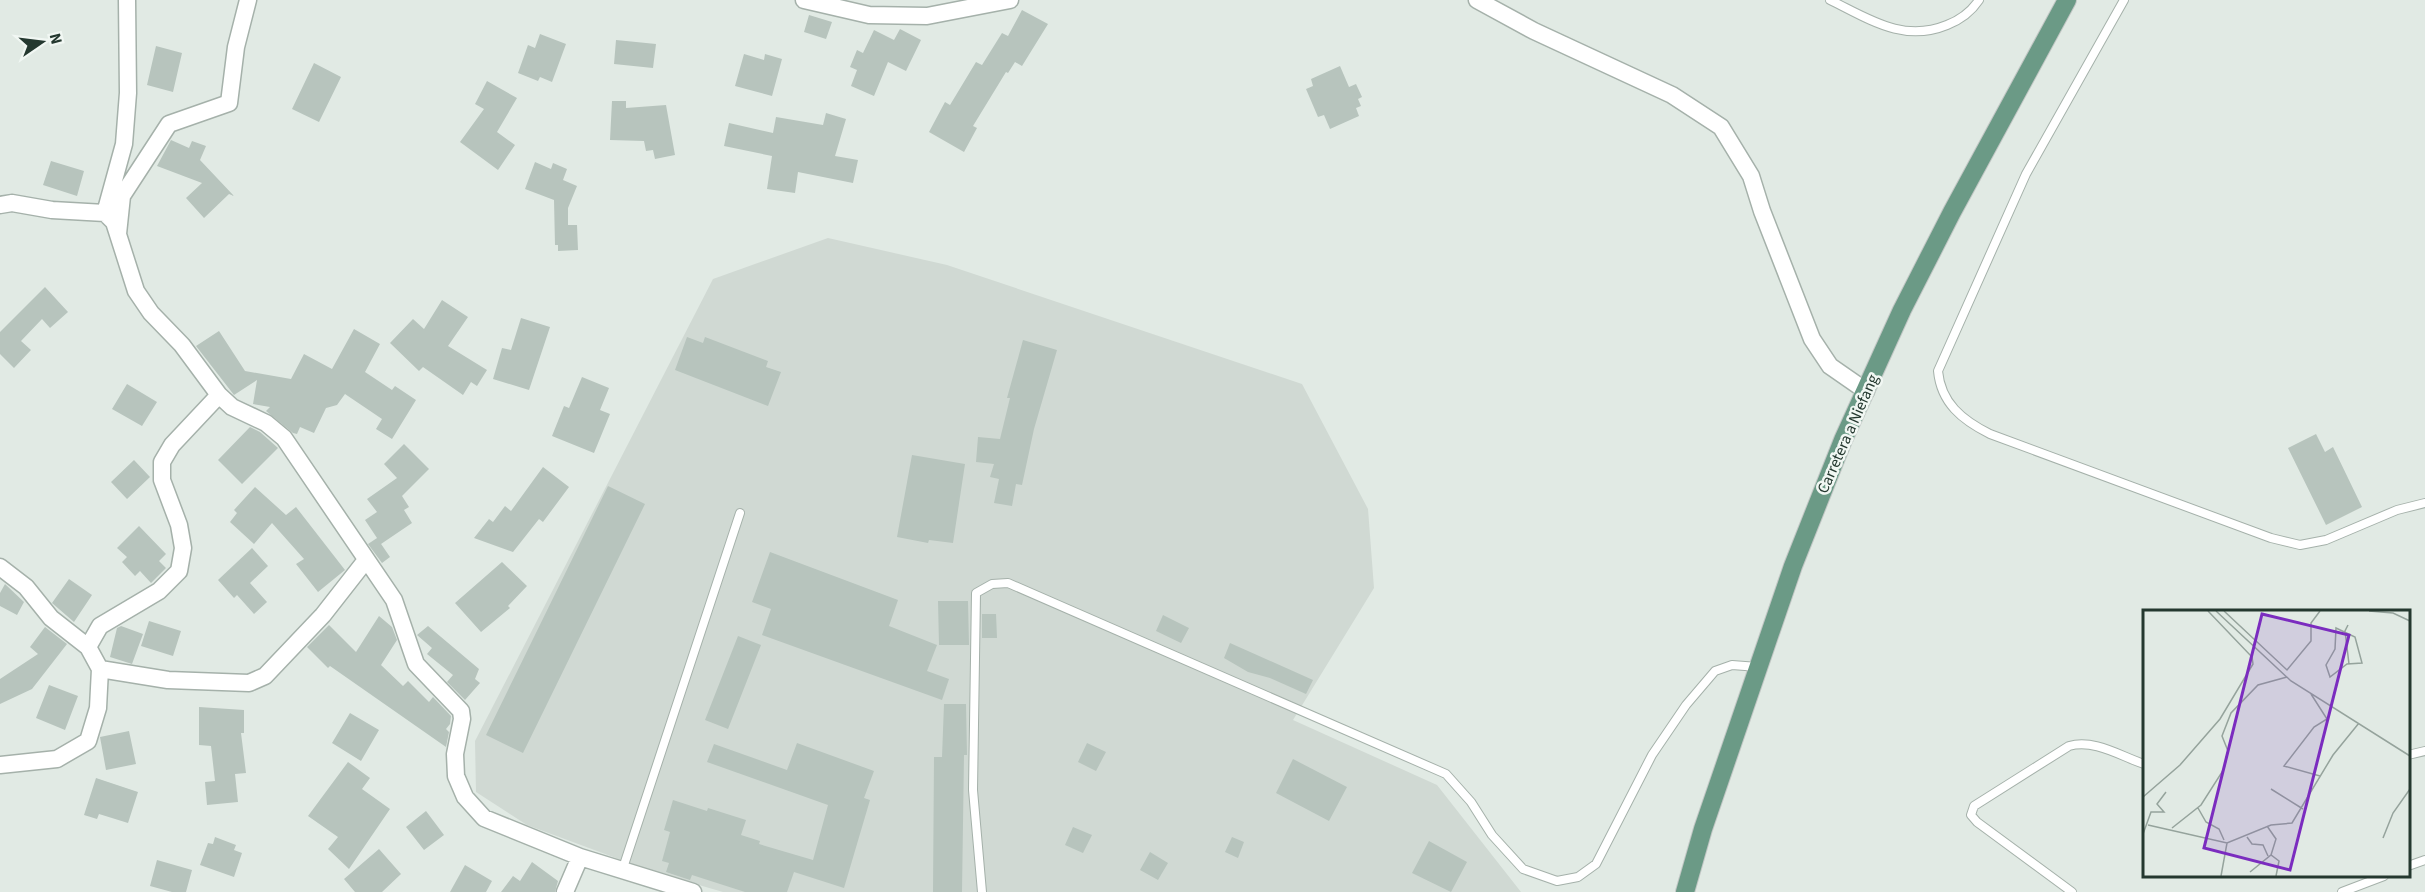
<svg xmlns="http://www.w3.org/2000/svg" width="2425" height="892" viewBox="0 0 2425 892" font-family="'Source Sans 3',sans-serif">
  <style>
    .built { fill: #d0d9d3 }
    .building { fill: #b7c4bd }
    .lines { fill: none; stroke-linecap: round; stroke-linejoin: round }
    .lane-casing { stroke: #a5b1aa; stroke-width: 10 }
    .street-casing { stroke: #a5b1aa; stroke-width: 19 }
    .primary-casing { stroke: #c2c7c5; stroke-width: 20 }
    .lane { stroke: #fff; stroke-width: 8 }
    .street { stroke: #fff; stroke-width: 16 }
    .primary { stroke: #6b9a86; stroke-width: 18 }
    .labels { text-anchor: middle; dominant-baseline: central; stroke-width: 5; stroke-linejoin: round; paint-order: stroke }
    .street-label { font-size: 16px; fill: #24382f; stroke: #f1f7f3 }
    .inset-road { fill: none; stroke: #95a39c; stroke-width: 1.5 }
    .view { fill: #7b2cbf; fill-opacity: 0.15; stroke: #7b2cbf; stroke-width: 3 }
    .inset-edge { fill: none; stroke: #24382f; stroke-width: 3 }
  </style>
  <rect width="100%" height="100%" fill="#e1eae4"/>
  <!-- built -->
  <path class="built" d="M828,238L947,265L1302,384L1368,509L1374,588L1293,720L1437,785L1521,892H723L651,871L527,825L476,792L475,741L713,279Z"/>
  <!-- building -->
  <path class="building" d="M1022,10L1048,24L1022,66L1015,62L1008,73L1006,72L973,126L977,128L964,152L929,132L945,102L950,105L976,62L982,65L1002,33L1008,36Z
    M809,15L832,22L826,39L804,32Z
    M900,29L921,40L906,71L888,62L874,96L851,86L857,70L850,67L857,50L863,53L874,30L894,40Z
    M540,34L566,44L552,82L540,77L538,81L518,73L528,45L535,48Z
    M616,40L656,44L653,68L614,64Z
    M156,46L182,53L173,92L147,85Z
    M744,54L764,60L765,54L782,59L772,96L735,86Z
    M314,63L341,77L319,122L292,109Z
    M1340,66L1349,87L1356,84L1362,97L1358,99L1361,106L1356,108L1359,116L1330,129L1324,115L1318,117L1306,89L1313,86L1311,79Z
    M487,81L517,98L497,132L515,145L498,170L460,142L484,109L475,104Z
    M612,101H626V108L666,105L675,155L655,159L653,150L646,151L644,141L610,140Z
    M826,113L846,119L835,156L858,160L853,183L798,172L795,193L767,189L772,156L724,146L729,123L773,133L776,117L823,125Z
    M171,140L189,148L192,141L206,146L200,160L234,196L229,194L204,218L186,198L202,183L157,166Z
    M51,161L84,171L77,196L43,185Z
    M535,162L551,169L553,163L567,169L563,180L577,186L568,208V225H577L578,250L558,251V245H555L554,200L525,189Z
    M45,287L68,312L50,328L42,319L21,341L31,350L14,368L0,354V332Z
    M442,300L468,317L448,346L487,370L477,386L471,382L463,395L423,367L419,371L390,343L413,319L424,329Z
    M521,318L550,327L529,390L493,379L502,348L511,350Z
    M354,329L380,344L365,372L392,390L395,386L416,400L392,439L376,429L382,419L345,394L337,405L326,408L314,433L300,427L297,434L293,433L266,411L270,407L253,404L257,380L234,395L196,346L219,331L245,371L291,379L304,354L332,369Z
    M687,337L703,343L705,337L768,361L766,367L781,372L768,406L675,370Z
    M1023,340L1057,350L1034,429L1022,485L1016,484L1012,506L994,503L999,479L990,477L994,464L976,462L978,437L1000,439L1010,398H1007Z
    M582,377L609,388L600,410L610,414L594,453L552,436L564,406L569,408Z
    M127,384L157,402L142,426L112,409Z
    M250,427L260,432L278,448L242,484L218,460Z
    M2316,434L2325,452L2333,447L2362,507L2326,525L2288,448Z
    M404,444L429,469L402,496L409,507L404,510L412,523L381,544L365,520L377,512L367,499L397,478L384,464Z
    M912,455L965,464L953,543L929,540L928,543L897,537Z
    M134,460L150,477L127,499L111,482Z
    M543,467L569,487L543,522L539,519L513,552L474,538L489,519L493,522L505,506L511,511Z
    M608,486L645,504L523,753L486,735Z
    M255,487L286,515L296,507L345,570L318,592L296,564L304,559L272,523L254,544L230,522L237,513L234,510Z
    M139,526L166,554L159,561L166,568L151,583L140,571L135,576L122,562L127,557L117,548Z
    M377,538L390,557L382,563L368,544Z
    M252,548L268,566L250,583L267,602L254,614L237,595L234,598L218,580Z
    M770,552L898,600L889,626L937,645L927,671L949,679L942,700L762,635L771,609L752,602Z
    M502,562L527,586L508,606L510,608L481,632L455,603Z
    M69,579L92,595L74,622L52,603Z
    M5,584L24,602L17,615L0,606V593Z
    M938,601H968L969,645H939Z
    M982,614H996L997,638H982Z
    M1163,615L1189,628L1181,643L1156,631Z
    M379,616L392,627L397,640L381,665L403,686L408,681L429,702L433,697L451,716L450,724L446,729L449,732L446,747L330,666L328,668L307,647L329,625L356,652Z
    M149,621L181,631L173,656L141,646Z
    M121,626L143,634L132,664L110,657L117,628Z
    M428,626L479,669L475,679L480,683L465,700L447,682L453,675L427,654L432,648L417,635Z
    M45,627L67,644L32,689L0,704V679L38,654L30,647Z
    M738,636L761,645L728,729L705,720Z
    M1230,643L1313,680L1306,694L1270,678L1248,672L1224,658Z
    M49,685L78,696L65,730L36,718Z
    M944,704H966L967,755H964L962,892H933L934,757H942Z
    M199,707L244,710V733H241L246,773L235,774L238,802L207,805L205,782L215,781L211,746L199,745Z
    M350,713L379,730L361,761L332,743Z
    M129,731L136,764L106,770L100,737Z
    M797,743L874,771L864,798L870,800L844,888L794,872L787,892H745L692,875L690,880L666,872L669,863L662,861L670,832L664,830L673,800L707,811L708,808L746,820L741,835L760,841L759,844L813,860L828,805L707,762L714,744L787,770Z
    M1087,743L1106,752L1096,771L1078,762Z
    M1293,759L1347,787L1329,821L1276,793Z
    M348,762L370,778L362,789L390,809L349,869L328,849L338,837L308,816Z
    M96,778L138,792L128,823L99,814L97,819L84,815Z
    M426,811L444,835L424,850L406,827Z
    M1073,827L1092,835L1083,853L1065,845Z
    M215,837L236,845L234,850L242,853L234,877L200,865L208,843L213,844Z
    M1232,837L1244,842L1238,858L1225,852Z
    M1429,841L1467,862L1451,892L1412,873Z
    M379,849L401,874L382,892H355L344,879Z
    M1150,852L1168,863L1158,880L1140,870Z
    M157,860L192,870L186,892H172L150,886Z
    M532,862L558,881L555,892H501L513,876L520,881Z
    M465,865L492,881L486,892H450Z"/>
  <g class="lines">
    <defs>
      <path id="lane" d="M1830,0C1869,19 1903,43 1947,25C1960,20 1971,12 1979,0
        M2124,0L2026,174L1938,371C1941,403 1962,420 1990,434L2271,538L2300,545L2326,540L2397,510L2425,503
        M2408,755L2425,751
        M2408,866L2425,860
        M622,871L740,513
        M982,892L973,790L976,593L992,584L1008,583L1446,774L1471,802L1492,835L1523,869L1557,881L1578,877L1596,864L1652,755L1686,705L1715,671L1732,665L1758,667
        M2072,892L1977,822L1971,815L1974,806L2069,746C2095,739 2120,756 2144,764
        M2342,892L2384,876"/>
      <path id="street" d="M804,0L869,15L927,16L1010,0
        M1477,0L1534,31L1672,95L1721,127L1751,176L1762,211L1812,339L1830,366L1866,391
        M0,205L12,203L52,210L105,213L114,222L136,291L151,313L182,345L219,395L232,407L266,423L284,438L394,600L416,664L461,711L462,719L455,754L456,776L465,797L484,818L580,857L693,892
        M105,213L124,144L128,93L127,0
        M118,234L122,196L169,124L229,103L236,47L248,0
        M0,567L26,587L51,618L88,647L100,669L98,708L88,741L57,759L0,765
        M88,647L100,626L159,591L179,571L183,548L179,525L162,480V462L172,445L219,395
        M100,669L168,680L249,683L265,676L323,615L366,560
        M565,892L580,857"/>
      <path id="primary" d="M1685,892L1703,829L1793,566L1843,440L1902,310L1952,212L2067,0"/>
    </defs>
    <!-- lane casing -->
    <use href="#lane" class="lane-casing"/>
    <!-- street casing -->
    <use href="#street" class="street-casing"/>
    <!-- primary casing -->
    <use href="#primary" class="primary-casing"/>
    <!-- lane -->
    <use href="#lane" class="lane"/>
    <!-- street -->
    <use href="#street" class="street"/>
    <!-- primary -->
    <use href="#primary" class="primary"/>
  </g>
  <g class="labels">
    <!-- street labels -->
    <g class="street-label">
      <text transform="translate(1848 434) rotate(-66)">Carretera a Niefang</text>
    </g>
  </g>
  <!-- overview -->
  <g transform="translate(2143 610)">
    <rect width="267" height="267" fill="#e1eae4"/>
    <path class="inset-road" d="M73,1L148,71L267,146M81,1L144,60L168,31V13L177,1M226,1L250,3L267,11M205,15L202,21L206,54M193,18L212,27L219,53L204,54L187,67L183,55L192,39ZM168,84L184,109L171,117L141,156L177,166M128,179L160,199M0,187L37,155L77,109L110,54L109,47L65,1M55,198L63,212L76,219L81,230M5,215L84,233L128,215L149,213L190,145L216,113M124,216L133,229L128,245M29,218L58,195L81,159L85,141L79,126L88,103L115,75L144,67M0,224L8,202H21L14,194L23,182M104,227L109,234L120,235L125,246M240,228L250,203L267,179M107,262L128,245L136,251L133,266M78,266L84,233"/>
    <path class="view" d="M119,4L206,25L147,260L61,238Z"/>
    <rect width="267" height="267" class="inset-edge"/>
  </g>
  <!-- north arrow -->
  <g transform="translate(42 42) rotate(76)" stroke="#f1f7f3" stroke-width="4.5" paint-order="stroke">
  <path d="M0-4.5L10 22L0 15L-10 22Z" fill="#24382f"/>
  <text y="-9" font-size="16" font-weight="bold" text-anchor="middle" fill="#24382f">N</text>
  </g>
</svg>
